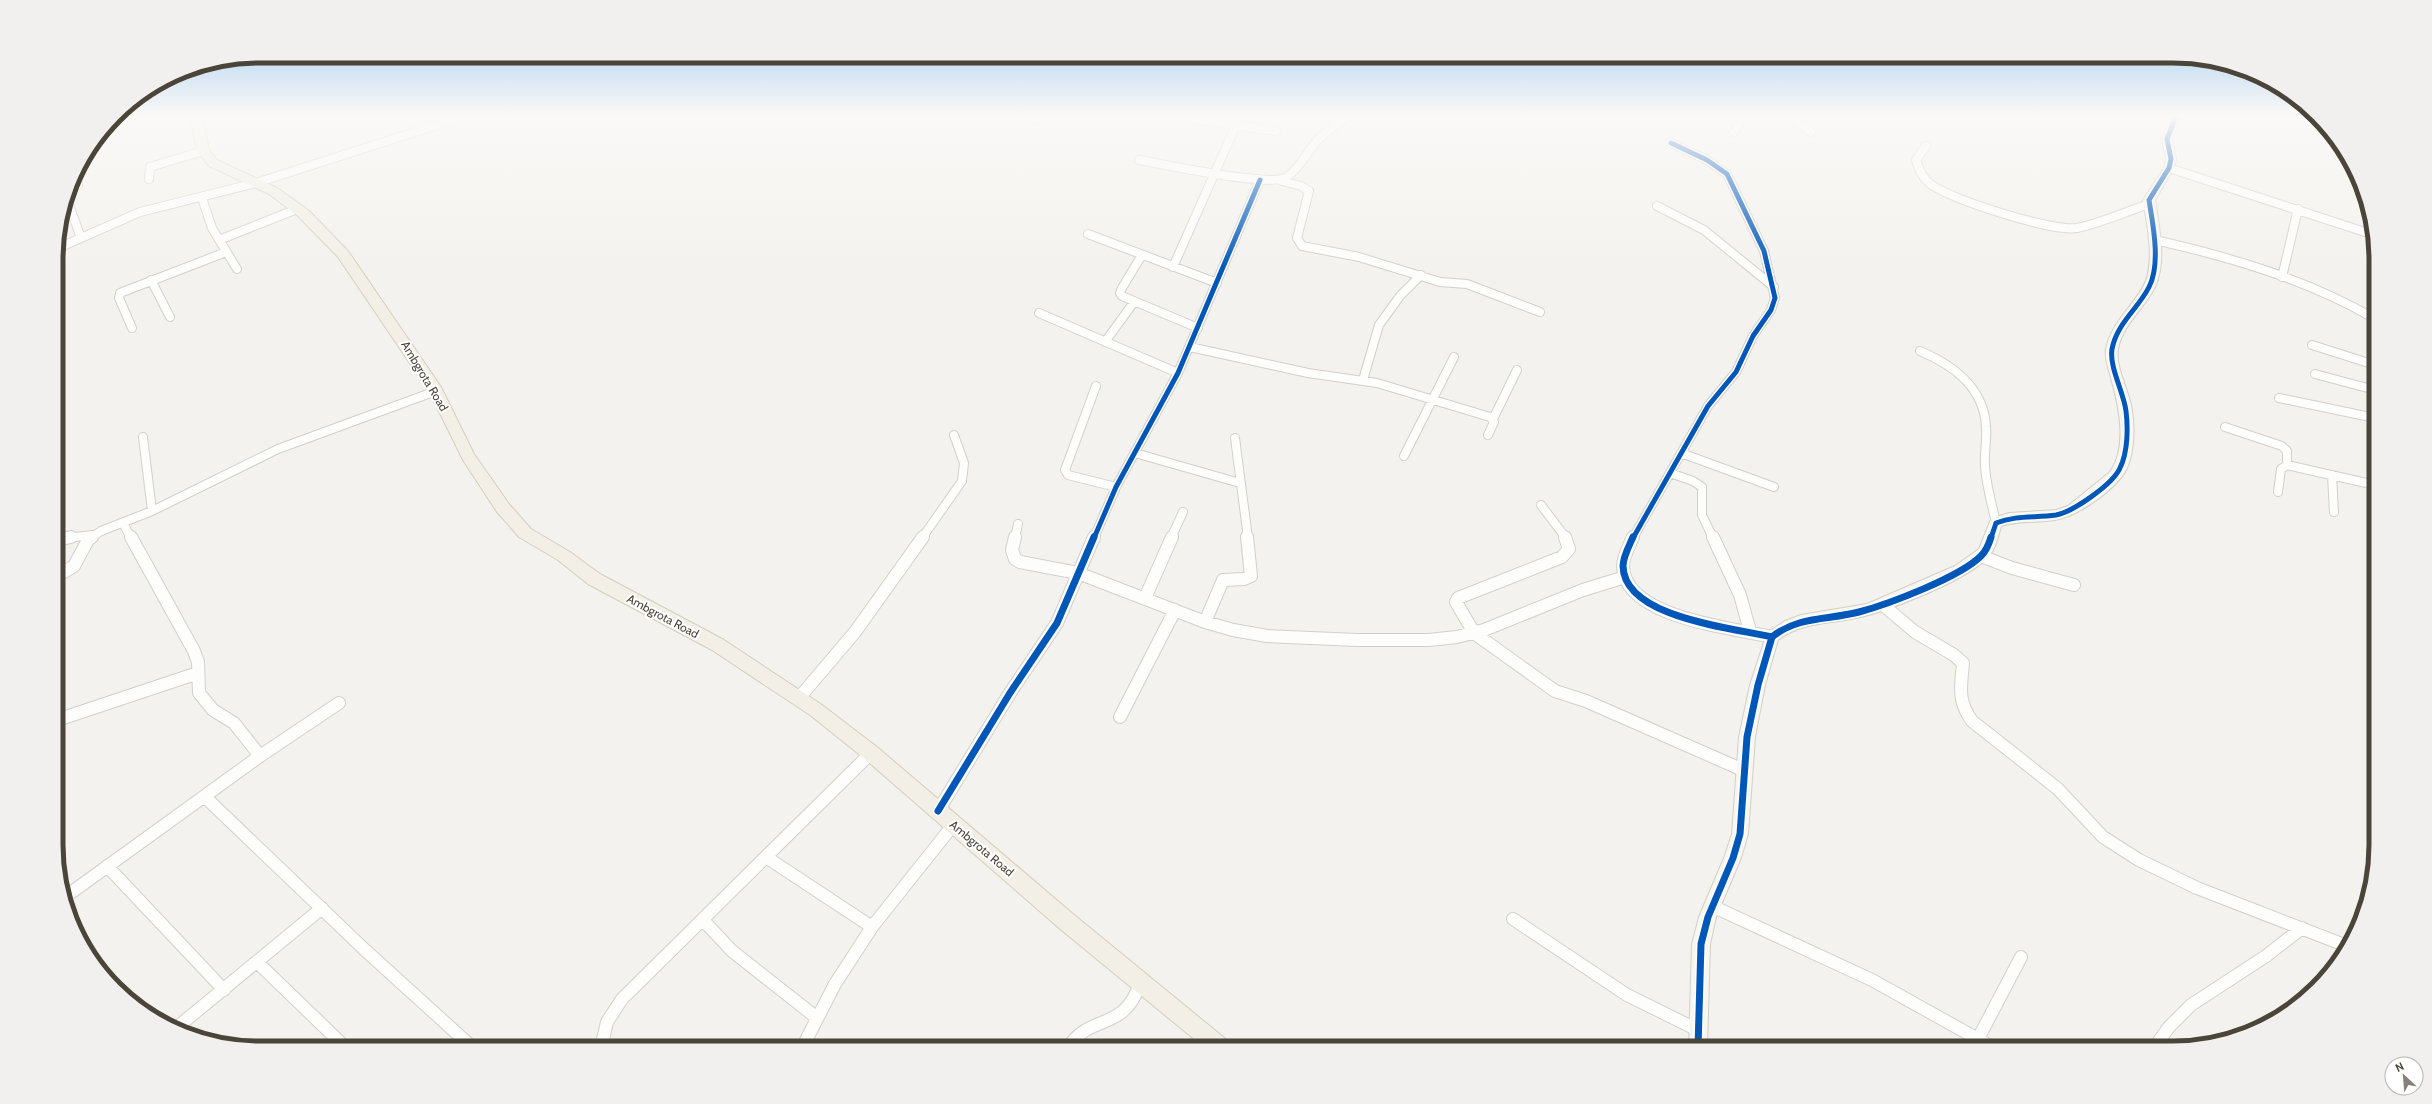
<svg xmlns="http://www.w3.org/2000/svg" width="2432" height="1104" viewBox="0 0 2432 1104" font-family="Cabin,sans-serif">
  <style>
    .lines { fill: none; stroke-linecap: round; stroke-linejoin: round }
    .street-far1-casing { stroke: #d2d0cb; stroke-width: 10 }
    .street-casing { stroke: #d2d0cb; stroke-width: 14 }
    .secondary-casing { stroke: #d3cfc5; stroke-width: 2 }
    .primary-casing { stroke: #d6cebb; stroke-width: 2 }
    .street-far1 { stroke: #fdfdfc; stroke-width: 8 }
    .street { stroke: #fdfdfc; stroke-width: 12 }
    .secondary { fill: #f7f6f1; fill-rule: evenodd }
    .primary { fill: #f2efe6; fill-rule: evenodd }
    .cycleway-far1-casing { stroke: #fff; stroke-width: 7 }
    .cycleway-casing { stroke: #fff; stroke-width: 10 }
    .cycleway-far1 { stroke: #0057b8; stroke-width: 5 }
    .cycleway { stroke: #0057b8; stroke-width: 7 }
    .labels { text-anchor: middle; dominant-baseline: central; stroke-width: 4; stroke-linejoin: round; paint-order: stroke }
    .street-label { font-size: 12px; fill: #4b4439; stroke: #fff }
    .rim { fill: none; stroke: #4b4439; stroke-width: 5 }
  </style>
  <rect width="100%" height="100%" fill="#f4f2ee"/>
  <g class="lines">
    <defs>
      <path id="street-far1" d="M1788,116L1811,132
        M1192,119L1276,131
        M1036,120L1041,116
        M1734,132L1744,116
        M1926,146L1916,160C1919,169 1922,177 1929,183C1948,199 2053,232 2077,228C2101,223 2125,212 2149,204
        M1139,160C1163,164 1271,188 1287,177C1300,168 1307,152 1318,140C1327,130 1339,123 1350,116
        M2169,168L2374,235
        M149,179L150,167L203,151
        M1282,181L1301,186L1309,191L1297,238L1302,246L1359,257L1440,282L1467,284L1540,312
        M71,189L78,185L76,173
        M202,198L212,228L237,269
        M68,202L81,238
        M1657,206L1704,230L1774,287
        M1088,234L1217,283
        M219,240L297,209
        M2155,240C2230,257 2309,280 2375,319
        M56,249L140,212L256,183L465,116
        M1142,255L1122,288L1120,293L1122,296L1198,328
        M1173,267L1240,116
        M2282,277L2298,209
        M151,280L170,317
        M1039,313L1178,373
        M132,328L119,298L120,293L226,252
        M1105,342L1134,302
        M2312,345L2375,365
        M1190,347L1308,373L1377,383L1490,417L1494,422L1488,435
        M1920,351C1953,365 1984,387 1986,427C1987,440 1984,453 1985,466C1986,485 1992,504 1996,523
        M2315,374L2375,390
        M1363,380L1379,325L1400,296L1421,275
        M1096,386L1065,470L1068,475L1116,487
        M2279,398L2375,418
        M1493,419L1517,370
        M2225,427L2282,446L2287,451V465
        M143,437L152,511
        M1235,438L1248,538
        M1135,453L1240,483
        M1681,453L1774,487
        M1404,456L1454,357
        M1670,473L1693,481L1702,487V515L1713,538
        M2332,475L2334,512
        M2278,492L2281,469L2287,465L2375,485
        M1541,505L1566,538
        M123,523L131,538
        M66,538L93,535
        M91,538L101,531L152,511L278,449L436,391
        M922,538L962,481L964,463L954,435
        M1015,538L1018,524
        M1094,538L1116,487L1178,373L1260,180
        M1171,538L1183,512
        M1633,538L1708,406L1736,372L1753,336L1771,310L1775,298L1764,251L1727,174L1707,160L1671,143"/>
      <path id="street" d="M131,537L194,651L198,662L199,693L213,710L234,723L260,756
        M1015,537L1012,550L1015,559L1020,562L1078,573L1205,622L1233,630L1267,636L1357,640H1429L1457,637L1484,630L1583,590L1625,577
        M1565,537L1569,549L1562,557L1458,598L1456,602L1474,633L1555,691L1586,701L1743,770
        M1633,537C1629,546 1623,557 1623,566C1624,618 1733,628 1772,637
        M1713,537L1740,595L1750,631
        M57,540L71,537
        M1981,556L2012,568L2074,585
        M57,576L74,566L88,540L92,537
        M1145,598L1172,537
        M1883,605L1915,632L1954,655L1963,663C1961,687 1957,700 1972,721L2058,789L2103,837L2139,860L2197,888L2347,946
        M1205,622L1223,580L1244,579L1251,576L1247,537
        M799,698L855,632L923,537
        M1120,717L1175,610
        M57,720L198,673
        M205,797L365,950L473,1048
        M938,811L1010,693L1057,623L1094,537
        M766,857L872,927
        M107,866L224,990
        M65,897L260,756L339,703
        M1712,906L1872,980L1994,1048
        M1513,919L1627,995L1700,1031
        M703,920L732,951L817,1018
        M257,962L346,1048
        M175,1029L322,908
        M1978,1039L2021,957
        M601,1048L607,1022L622,999L871,753
        M802,1048L835,984L872,927L954,824
        M1068,1048C1090,1012 1124,1034 1141,981
        M2154,1048L2169,1027L2191,1005L2266,956L2302,928"/>
      <path id="secondary" d="M2171,116H2181L2172,139L2176,159L2174,168L2155,200C2159,227 2167,261 2155,287C2144,309 2123,324 2118,349C2115,369 2130,391 2132,411C2135,428 2134,452 2127,468C2118,488 2077,517 2055,520C2037,523 2019,520 2001,526C1998,538 1995,551 1986,559C1965,581 1886,612 1856,618C1829,624 1801,622 1778,640L1765,685L1755,737L1748,834L1741,858L1716,917L1710,944L1707,1048H1689L1692,944L1699,917L1724,858L1732,834L1739,737L1750,685L1767,633L1785,621L1801,615L1867,604L1955,566L1979,549L1991,519L2009,513L2056,510L2068,506L2110,472C2128,446 2119,407 2111,378C2109,369 2104,358 2106,349C2111,324 2131,308 2143,287C2156,265 2147,224 2143,200L2164,168L2166,159L2162,139Z"/>
      <path id="primary" d="M190,116H202L209,150L217,160L277,188L308,210L348,251L441,387L474,454L509,504L531,529L570,552L600,574L724,640L822,705L877,747L1073,914L1228,1041L1231,1048H1205L1059,928L865,759L810,715L712,650L588,584L558,560L519,537L497,512L463,460L430,393L338,257L298,216L269,194L209,166L197,151Z"/>
    </defs>
    <!-- street-far1 casing -->
    <use href="#street-far1" class="street-far1-casing"/>
    <!-- street casing -->
    <use href="#street" class="street-casing"/>
    <!-- secondary casing -->
    <use href="#secondary" class="secondary-casing"/>
    <!-- primary casing -->
    <use href="#primary" class="primary-casing"/>
    <!-- street-far1 -->
    <use href="#street-far1" class="street-far1"/>
    <!-- street -->
    <use href="#street" class="street"/>
    <!-- secondary -->
    <use href="#secondary" class="secondary"/>
    <!-- primary -->
    <use href="#primary" class="primary"/>
    <defs>
      <path id="cycleway-far1" d="M1094,538L1116,487L1178,373L1260,180
        M1633,538L1708,406L1736,372L1753,336L1771,310L1775,298L1764,251L1727,174L1707,160L1671,143
        M1991,538L1996,523C2016,515 2035,518 2056,515C2073,512 2113,484 2120,468C2128,452 2128,427 2126,411C2124,393 2109,367 2112,349C2117,323 2138,309 2149,287C2161,264 2153,225 2149,200L2169,168L2171,159L2167,139L2176,116"/>
      <path id="cycleway" d="M1633,537C1629,546 1623,557 1623,566C1624,618 1733,628 1772,637
        M938,811L1010,693L1057,623L1094,537
        M1698,1048L1701,944L1708,917L1733,858L1740,834L1747,737L1758,685L1772,637C1798,616 1828,620 1859,612C1889,604 1960,577 1981,556C1986,551 1989,544 1991,537"/>
    </defs>
    <!-- cycleway-far1 casing -->
    <use href="#cycleway-far1" class="cycleway-far1-casing"/>
    <!-- cycleway casing -->
    <use href="#cycleway" class="cycleway-casing"/>
    <!-- cycleway-far1 -->
    <use href="#cycleway-far1" class="cycleway-far1"/>
    <!-- cycleway -->
    <use href="#cycleway" class="cycleway"/>
  </g>
  <!-- sky -->
  <linearGradient id="sky" x2="0" y2="1"><stop stop-color="#98c4ec"/><stop offset="0.43" stop-color="#faf9f7"/><stop offset="1" stop-color="#faf9f7" stop-opacity="0"/></linearGradient>
  <rect width="2432" height="270" fill="url(#sky)"/>
  <g class="labels">
    <!-- street labels -->
    <g class="street-label">
      <text transform="translate(425 376) rotate(59)">Ambgrota Road</text>
      <text transform="translate(663 616) rotate(28)">Ambgrota Road</text>
      <text transform="translate(982 848) rotate(40)">Ambgrota Road</text>
    </g>
  </g>
  <!-- crop -->
  <path d="M0 0H2432V1104H0ZM259 63H2173A196 196 0 0 1 2369 259V845A196 196 0 0 1 2173 1041H259A196 196 0 0 1 63 845V259A196 196 0 0 1 259 63Z" fill="#f1f0ef" fill-rule="evenodd"/>
  <path class="rim" d="M259 63H2173A196 196 0 0 1 2369 259V845A196 196 0 0 1 2173 1041H259A196 196 0 0 1 63 845V259A196 196 0 0 1 259 63Z"/>
  <!-- north arrow -->
  <g transform="translate(2404 1076) rotate(334)"><circle r="19" fill="#ffffff" stroke="#b7b4b0"/>
  <path d="M0-3L7 15L0 10L-7 15Z" fill="#868178"/>
  <text y="-6" font-size="11" font-weight="bold" text-anchor="middle" fill="#4b4439">N</text>
  </g>
</svg>
